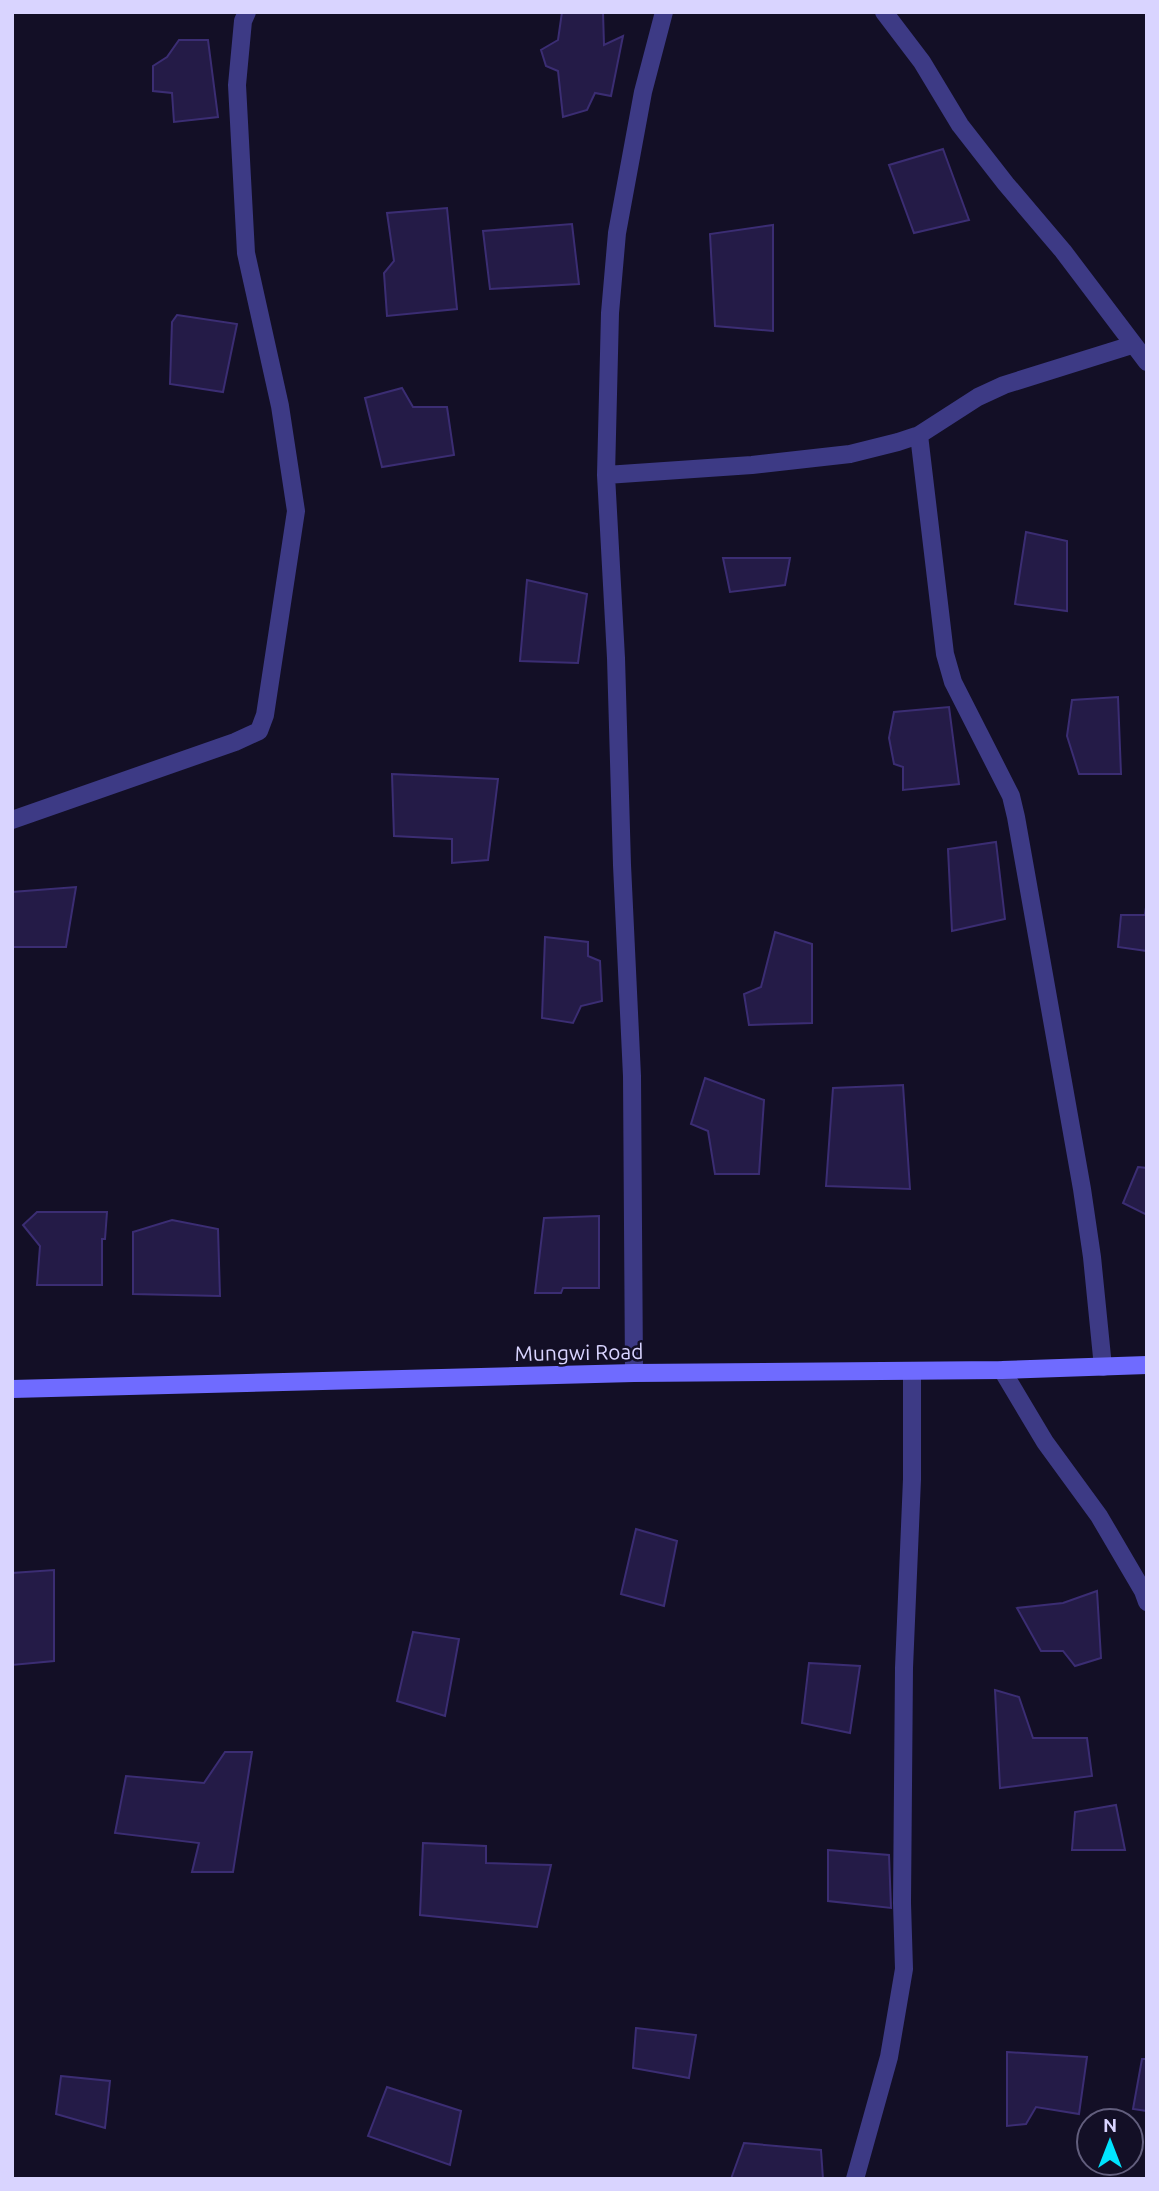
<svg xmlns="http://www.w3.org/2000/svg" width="1159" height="2191" viewBox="0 0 1159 2191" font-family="Ubuntu,sans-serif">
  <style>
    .building { fill: #241b47; stroke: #3b2d73; stroke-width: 2 }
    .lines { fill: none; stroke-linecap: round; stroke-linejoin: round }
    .minor { stroke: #3d3a85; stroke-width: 18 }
    .secondary { stroke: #6f6bff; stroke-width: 18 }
    .labels { text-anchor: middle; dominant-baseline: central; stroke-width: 5; stroke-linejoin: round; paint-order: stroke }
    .street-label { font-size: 21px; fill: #d9d4ff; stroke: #130f26 }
  </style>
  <rect width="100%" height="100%" fill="#130f26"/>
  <!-- building -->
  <path class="building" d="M562,12H603L604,45L623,36L611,96L595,93L587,110L563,117L558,71L546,66L541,50L558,40Z
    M179,40H208L218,117L174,122L172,93L153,91V66L167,57Z
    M943,149L969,220L914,233L889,165Z
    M447,208L457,309L387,316L384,273L394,261L387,213Z
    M572,224L579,284L490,289L483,231Z
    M773,225V331L715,326L710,234Z
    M177,315L237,324L223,392L170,384L172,322Z
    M402,388L413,407H447L454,455L382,467L365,398Z
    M1026,532L1067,541V611L1015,604Z
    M723,558H790L785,585L730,592Z
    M527,580L587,594L578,663L520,661Z
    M1118,697L1121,774H1079L1067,736L1072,700Z
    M949,707L959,784L903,790V767L894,764L889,738L894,712Z
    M392,774L498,779L488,860L452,863V839L394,836Z
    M996,842L1005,919L952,931L948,849Z
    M76,887L66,947H12V892Z
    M1147,899V951L1118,947L1121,915H1145Z
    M775,932L812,944V1023L749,1025L744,994L761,987Z
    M545,937L588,942V956L600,961L602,1001L581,1006L573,1023L542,1018Z
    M705,1078L764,1100L759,1174H715L708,1131L691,1124Z
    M903,1085L910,1189L826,1186L833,1088Z
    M1138,1167L1147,1168V1215L1123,1203Z
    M37,1212H107L105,1239H102V1285H37L40,1246L23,1225Z
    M599,1216V1288H563L561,1293H535L544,1218Z
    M172,1220L218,1229L220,1296L133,1294V1232Z
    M636,1529L677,1541L664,1606L621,1594Z
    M54,1570V1661L12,1665V1573Z
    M1097,1591L1101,1658L1075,1666L1063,1651H1041L1017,1608L1063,1603Z
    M413,1632L459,1639L445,1716L397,1701Z
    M809,1663L860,1666L850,1733L802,1723Z
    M995,1690L1019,1697L1033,1738H1087L1092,1776L1000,1788Z
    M225,1752H252L233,1872H192L199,1843L115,1833L126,1776L204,1783Z
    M1116,1805L1125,1850H1072L1075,1812Z
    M423,1843L486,1846V1863L551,1865L537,1927L420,1915Z
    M828,1850L889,1855L891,1908L828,1901Z
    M636,2028L696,2035L689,2078L633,2068Z
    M1007,2052L1087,2057L1079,2114L1036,2107L1026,2124L1007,2126Z
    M1142,2059H1147V2111L1133,2109Z
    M61,2076L110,2081L105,2128L56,2114Z
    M387,2087L461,2111L450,2165L368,2136Z
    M744,2143L821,2150L823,2179H731Z"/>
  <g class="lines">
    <!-- minor -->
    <path class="minor" d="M884,12L922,62L960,125L1006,184L1063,251L1147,362
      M919,435L945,654L953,682L1011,796L1016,817L1082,1189L1092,1257L1103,1367
      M606,475L752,465L850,454L898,442L919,435L978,397L1004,385L1132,345
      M12,820L235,742L259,731L265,715L296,511L280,406L246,253L237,85L243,21L247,12
      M1002,1370L1045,1442L1099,1516L1143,1591L1147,1602
      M634,1373L632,1076L622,865L616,658L606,475L610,313L617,233L643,92L664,12
      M855,2179L889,2057L904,1969L902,1903L904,1668L912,1479V1371"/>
    <!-- secondary -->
    <path class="secondary" d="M12,1389L634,1373L1002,1370L1147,1365"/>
  </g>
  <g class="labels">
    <!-- street labels -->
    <g class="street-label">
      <text transform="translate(579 1352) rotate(-1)">Mungwi Road</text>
    </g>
  </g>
  <!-- border -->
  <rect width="1159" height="2191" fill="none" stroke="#d9d4ff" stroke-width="28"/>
  <!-- north arrow -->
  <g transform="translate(1110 2142)"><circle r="33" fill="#130f26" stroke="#625e7d" stroke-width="2"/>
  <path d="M0-5L12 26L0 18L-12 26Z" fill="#00e5ff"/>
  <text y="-10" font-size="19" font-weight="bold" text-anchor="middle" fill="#d9d4ff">N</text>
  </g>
</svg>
